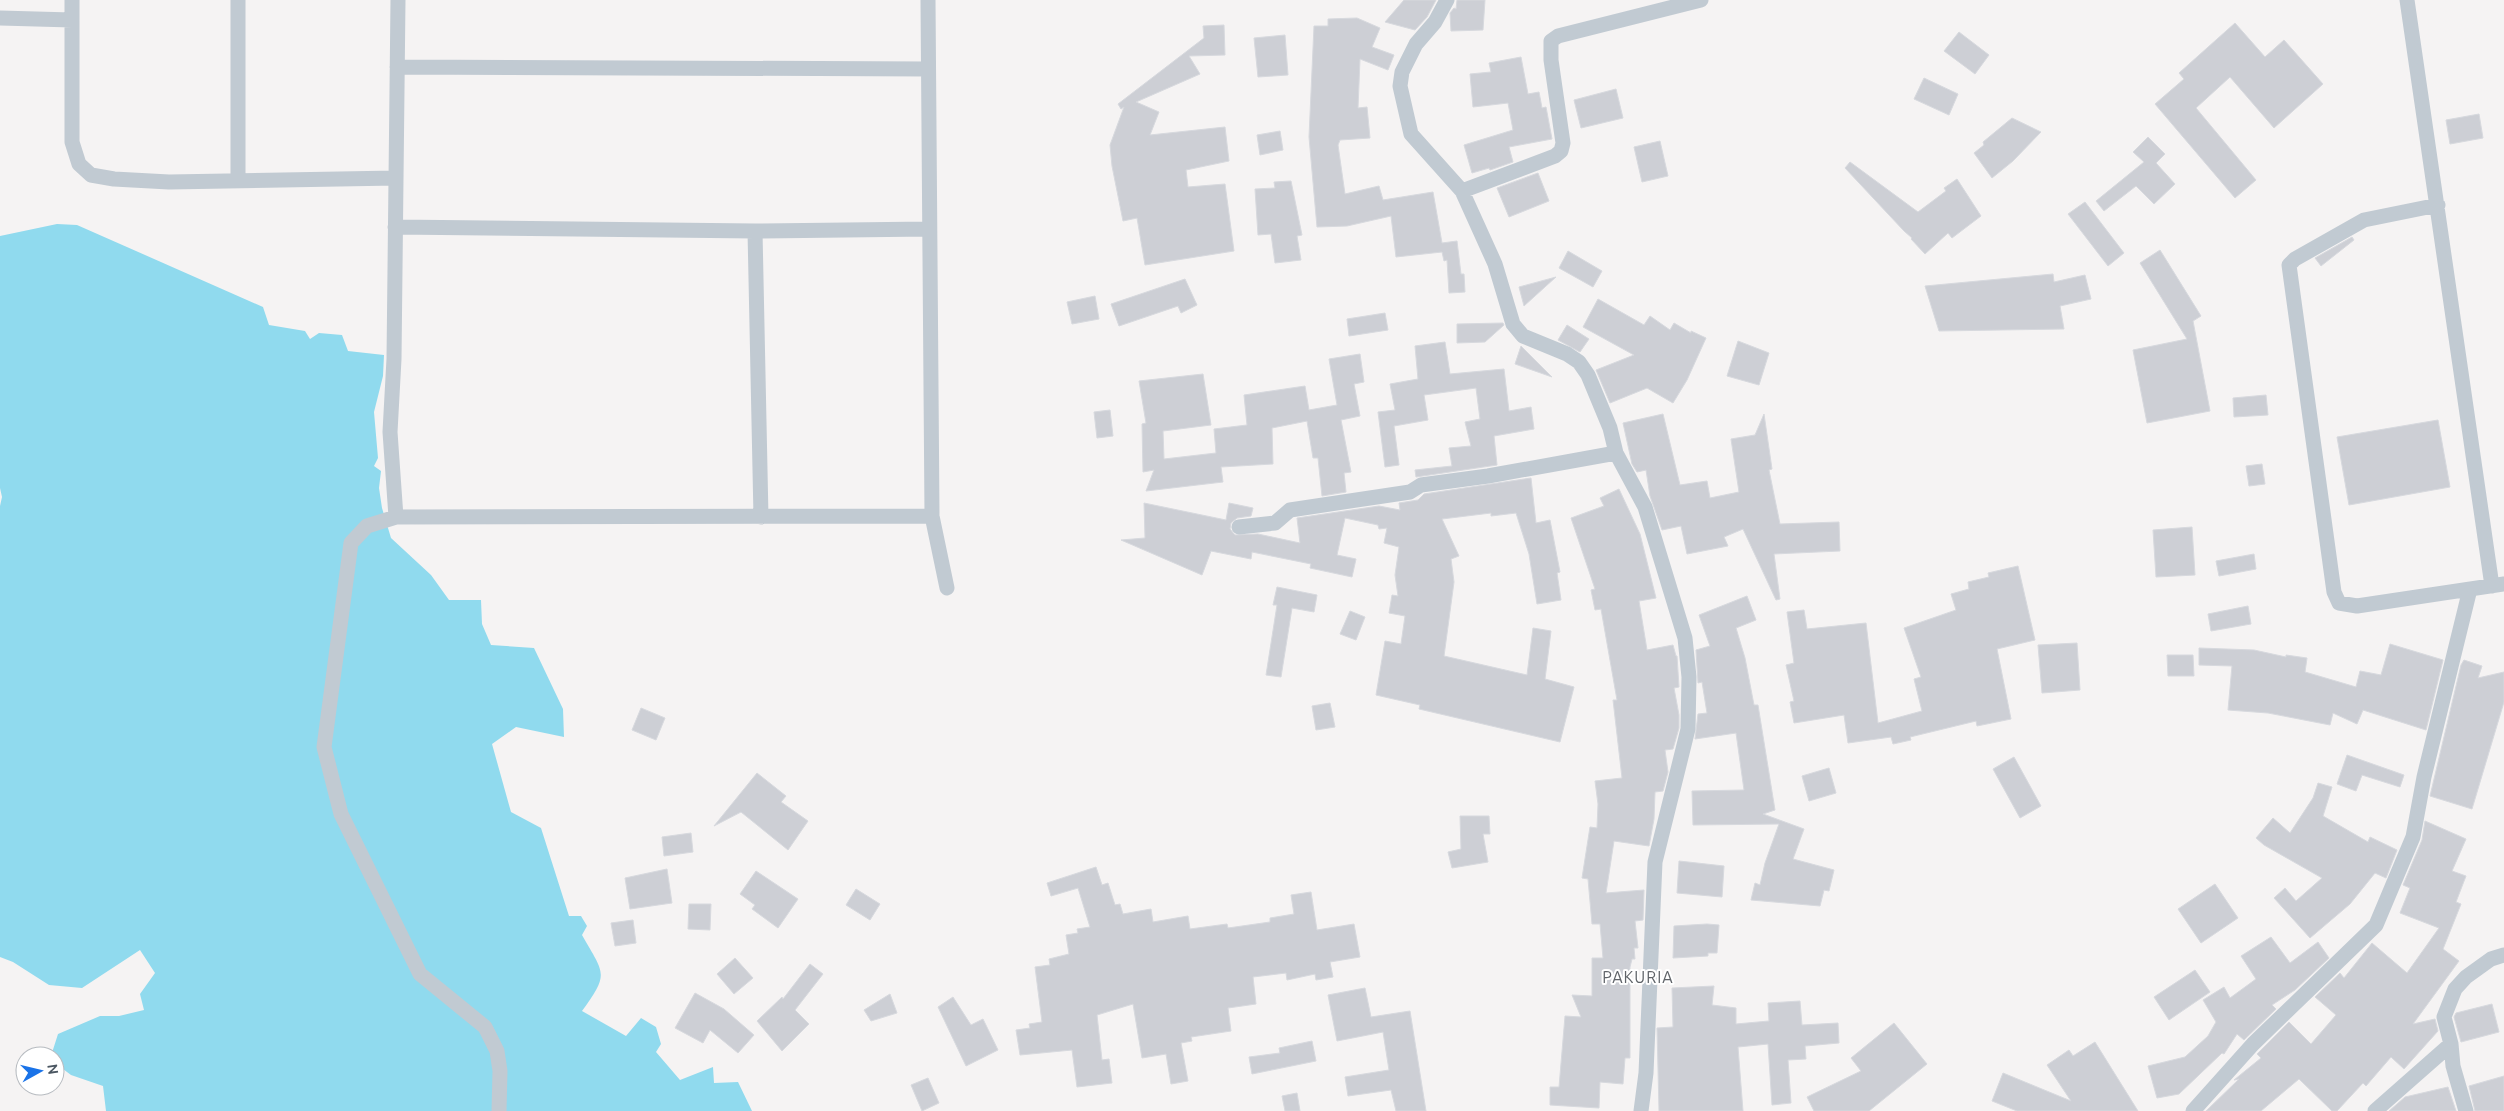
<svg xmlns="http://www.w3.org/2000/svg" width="2504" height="1111" viewBox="0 0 2504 1111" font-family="Ubuntu,sans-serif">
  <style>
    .water { fill: #90daee }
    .building { fill: #cdcfd5; stroke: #d7d9de }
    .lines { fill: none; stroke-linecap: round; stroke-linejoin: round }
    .minor { stroke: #c1cad2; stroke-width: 15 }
    .labels { text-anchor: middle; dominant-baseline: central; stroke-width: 4; stroke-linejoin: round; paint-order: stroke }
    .quarter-label { font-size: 16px; letter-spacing: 1px; fill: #5f6368; stroke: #fff }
  </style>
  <rect width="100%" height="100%" fill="#f5f3f3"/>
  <!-- water -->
  <path class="water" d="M57,224L77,225L263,307L269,325L305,331L310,339L319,333L342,335L348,351L384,355L383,376L374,412L378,458L374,466L381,471L379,488L382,508L391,538L431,575L449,600H481L482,624L491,645L534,648L563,709L564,737L516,727L492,744L511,812L541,828L569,916H581L587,926L582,935C604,974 610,973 582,1011L626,1036L641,1018L656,1027L661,1044L656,1052L680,1080L713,1067L714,1083L738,1082L752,1111H106L103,1086L71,1075L55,1063V1056H51L58,1034L100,1016H119L144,1010L140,994L155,973L140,950L82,988L49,985L13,962L0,957V506L2,497L0,488V236Z"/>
  <!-- building -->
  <path class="building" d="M1404,0H1436L1427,17L1415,30L1385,22Z
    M1457,0H1485L1483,30L1451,31L1450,13L1454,8L1456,9Z
    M1357,18L1380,28L1372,47L1394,55L1388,70L1360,59L1358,108L1367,107L1370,138L1340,140L1338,145L1345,194L1379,186L1383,200L1433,192L1442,243L1457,241L1461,274H1464L1465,292L1449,293L1447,260L1444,261L1442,252L1396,257L1391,216L1347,226L1317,227L1309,137L1314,26H1328V19Z
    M2235,23L2265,57L2284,40L2323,84L2274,128L2230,77L2196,108L2256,180L2235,198L2155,104L2184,79L2179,73Z
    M1224,25L1225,55L1189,56L1200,74L1136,102L1159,112L1150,135L1225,127L1229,161L1186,170L1188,187L1225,184L1234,251L1145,265L1137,218L1123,221L1112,166L1110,145L1124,107L1121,109L1118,104L1204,38L1203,26Z
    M1959,32L1989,55L1975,74L1944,51Z
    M1285,35L1288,75L1258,77L1254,38Z
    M1521,57L1528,94L1539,92L1542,108L1546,107L1552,139L1509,147L1513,162L1490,170L1489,168L1472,173L1464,145L1513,130L1508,103L1473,107L1470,74L1491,72L1489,63Z
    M1924,78L1958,94L1949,115L1914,99Z
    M1616,89L1623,118L1581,128L1574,100Z
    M2479,114L2483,138L2450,144L2446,120Z
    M2012,118L2041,132L2013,161L1992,178L1974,153L1984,145L1983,142Z
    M1280,131L1283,150L1260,155L1257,135Z
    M2148,137L2165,154L2156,163L2175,184L2154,204L2136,186L2104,211L2096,201L2144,162L2133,152Z
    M1660,141L1668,176L1642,182L1634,147Z
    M1850,162L1918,212L1946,191L1944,188L1957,179L1981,216L1952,238L1948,233L1925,254L1911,239L1912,238L1904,231L1845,168Z
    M1538,173L1549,201L1509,217L1497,188Z
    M1291,181L1302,235L1297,236L1301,260L1275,263L1271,234L1258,235L1255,189L1275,188L1274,182Z
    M2085,202L2124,253L2108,266L2068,214Z
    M2352,237L2354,240L2321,266L2315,258Z
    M2160,250L2201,316L2193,321L2210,411L2147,423L2133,350L2187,339L2140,263Z
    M1568,251L1602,271L1593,287L1559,268Z
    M2053,274L2054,282L2085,275L2091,299L2060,306L2064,329L1939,331L1925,286Z
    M1556,277L1524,306L1519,287Z
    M1185,279L1197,305L1181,313L1178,306L1119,326L1111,304Z
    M1095,296L1099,319L1072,324L1067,302Z
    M1598,299L1644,325L1650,316L1670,330L1674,323L1691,333V331L1706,338L1687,380L1673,403L1647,388L1610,403L1596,370L1634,355L1583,327Z
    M1385,313L1388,330L1349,336L1347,319Z
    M1503,323L1504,325L1485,342L1457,343V324Z
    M1567,325L1589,339L1580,352L1558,340Z
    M1738,341L1769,353L1759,385L1727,376Z
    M1445,342L1450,374L1504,369L1509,411L1531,407L1534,429L1494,436L1497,465L1416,477L1415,470L1452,466L1449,448L1471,446L1465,422L1480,419L1476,388L1424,395L1428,420L1394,426L1399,465L1385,467L1378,412L1395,410L1390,384L1418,379L1415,346Z
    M1521,346L1552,377L1515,364Z
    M1360,354L1364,382L1354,384L1360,416L1341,420L1351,472L1344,473L1346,492L1322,496L1318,458H1313L1307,421L1272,428L1273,464L1221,467L1223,482L1146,491L1154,470L1143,472L1142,424L1146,423L1139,381L1203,374L1211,425L1163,431L1164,459L1216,453L1214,429L1247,425L1244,395L1305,386L1309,410L1337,405L1329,359Z
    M2266,395L2268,415L2234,417L2233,398Z
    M1110,410L1113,436L1097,438L1094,412Z
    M1663,414L1680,485L1707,481L1710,498L1739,492L1731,439L1755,435L1764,414L1772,469L1769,470L1780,524L1839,522L1840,551L1774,554L1780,599L1776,600L1743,529L1724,537L1728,546L1687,554L1681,526L1662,530L1650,496L1646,470L1637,472L1632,464L1623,423Z
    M2438,420L2450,487L2349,505L2337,437Z
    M2262,464L2265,484L2249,486L2246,466Z
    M1531,478L1536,523L1550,520L1560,572L1557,573L1561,600L1537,604L1529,554L1516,513L1491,516V513L1442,519L1459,556L1451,559L1454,582L1444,656L1527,675L1533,628L1551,631L1545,679L1574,687L1560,742L1419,709L1420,705L1376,695L1385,641L1401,644L1405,616L1389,613L1392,595L1398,596L1395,575L1399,547L1384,543L1387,528L1379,529L1378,525L1345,518L1337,555L1356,559L1352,577L1310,568L1311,564L1252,552L1251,559L1211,551L1202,575L1121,540L1145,538L1144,503L1226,520L1229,503L1253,508L1251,516L1237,518L1231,523L1230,529L1235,535L1258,534L1300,543L1297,518L1379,506L1400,510L1399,503L1418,500L1424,494Z
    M1619,489L1640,534L1656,598L1639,601L1647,650L1673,645L1676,656H1677L1679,687L1674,688L1679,715V728L1673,749L1665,750L1668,772L1663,791L1655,792L1654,819L1649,846L1614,841L1606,893L1644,890L1643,920L1635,921L1638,948H1634L1635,959H1632L1630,967V1058H1625L1623,1084L1600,1082L1599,1108L1550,1105V1087H1559L1565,1016L1581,1017L1572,995L1592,996V958H1603L1600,924H1592L1588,879L1582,878L1590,827L1597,828L1598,804L1595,781L1622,778L1613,700H1617L1601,609L1595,610L1591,590L1595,589L1571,518L1604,506L1600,498Z
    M2192,527L2195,575L2156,577L2153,530Z
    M2254,554L2256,569L2219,576L2216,561Z
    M2018,566L2035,640L1997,649L2011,719L1977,726L1976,721L1910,737L1911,740L1893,744L1891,737L1848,743L1844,715L1794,723L1790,702L1794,701L1786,665L1794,663L1787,612L1804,610L1807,629L1866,623L1878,723L1922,711L1914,679L1921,677L1904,628L1956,610L1951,594L1969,589L1968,582L1989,577L1988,573Z
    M1277,587L1317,595L1314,612L1292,608L1281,677L1266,675L1277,605H1273Z
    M1747,596L1756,620L1736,628L1745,658L1754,705H1758L1775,810L1763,814L1804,829L1793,859L1834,870L1829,891L1824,890L1820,906L1751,900L1755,883L1760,885L1765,863L1779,824L1693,825L1692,791L1744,790L1736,733L1695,739L1698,714L1707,713L1702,682L1698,683L1696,650L1710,646L1699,615Z
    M2248,606L2251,624L2211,631L2208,614Z
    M1350,611L1365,617L1356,640L1340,634Z
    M2077,643L2080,690L2042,693L2038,645Z
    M2390,644L2443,660L2426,730L2363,710L2357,724L2333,713L2330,725L2268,713L2228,710L2232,666L2199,665V648L2254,650L2286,657V655L2307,658L2305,672L2356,687L2360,671L2381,675Z
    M2167,655H2193L2194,676H2168Z
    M2464,660L2482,666L2478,678L2504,672V702L2472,809L2430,796L2461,665Z
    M1330,703L1335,727L1316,730L1312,706Z
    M641,708L665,718L656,740L632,730Z
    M2347,755L2404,775L2400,787L2362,775L2356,791L2337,784Z
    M2014,757L2041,806L2020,818L1993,769Z
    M1829,768L1836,793L1809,801L1802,776Z
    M757,773L786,796L781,802L808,821L788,850L741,812L714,826Z
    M2318,783L2332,787L2323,816L2368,842L2370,837L2397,850L2386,878L2375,873L2350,904L2310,938L2274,898L2285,888L2296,901L2322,878L2264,845L2256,838L2273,818L2290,833L2313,798Z
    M1460,816H1489L1490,834H1483L1488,862L1452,868L1448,852L1461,849Z
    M2425,821L2466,839L2452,871L2466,876L2456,902L2461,904L2443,949L2459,961L2413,1024L2435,1019L2438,1031L2404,1069L2391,1057L2366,1086L2363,1083L2337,1111H2332L2299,1079L2261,1111H2206L2239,1079L2234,1080L2261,1058L2257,1054L2289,1022L2311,1044L2336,1015L2315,997L2340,973L2344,978L2372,943L2407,973L2439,928L2400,913L2410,888L2403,885L2422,840Z
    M691,833L693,852L664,856L662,837Z
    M1679,861L1724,866L1722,897L1677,893Z
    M1096,867L1102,885L1108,883L1115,905L1120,904L1123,914L1151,909L1153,922L1188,916L1190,929L1227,924L1228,928L1270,922V918L1294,914L1291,895L1311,892L1317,930L1354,924L1360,957L1330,962L1333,977L1316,980L1315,974L1287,980L1286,973L1253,977L1256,1004L1228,1008L1231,1031L1191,1037L1192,1041L1181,1043L1188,1081L1171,1084L1166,1054L1142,1058L1133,1004L1097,1015L1102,1060L1109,1059L1112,1083L1077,1087L1072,1050L1020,1055L1016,1030L1030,1028L1029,1024L1042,1022L1035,967L1050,965L1049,959L1069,954L1066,935L1078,933L1077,929L1090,927L1078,888L1051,896L1047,883Z
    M667,869L672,903L630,909L625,878Z
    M756,871L798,899L778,928L752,909L755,905L740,894Z
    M2215,884L2238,918L2201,943L2178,909Z
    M856,889L880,904L870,920L846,905Z
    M689,904H711L710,930L688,929Z
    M633,920L636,943L615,946L611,923Z
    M1707,924L1719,925L1717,953H1708V956L1673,958L1674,926Z
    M2271,937L2290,963L2318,942L2329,958L2295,990L2272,1005L2276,1009L2244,1040L2237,1034L2224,1054L2222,1053L2179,1094L2157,1098L2148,1066L2185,1057L2208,1036L2216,1022L2203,1000L2224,987L2230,998L2256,979L2241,956Z
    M735,958L753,978L734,994L717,974Z
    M810,964L823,974L795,1010L809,1024L782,1051L757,1021L782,997L783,999Z
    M2195,970L2210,992L2169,1020L2154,997Z
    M1714,986L1712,1005L1736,1008V1024L1769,1021L1768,1003L1800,1001L1802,1025L1838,1023L1839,1043L1805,1046L1806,1059L1788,1060L1791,1103L1772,1105L1768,1044L1738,1047L1743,1111H1659L1657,1028L1673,1027L1672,988Z
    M1365,988L1371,1017L1410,1011L1426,1111H1396L1391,1090L1348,1096L1345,1077L1389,1070L1383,1032L1337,1041L1328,995Z
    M695,993L724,1009L754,1035L738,1053L710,1030L703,1043L675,1028Z
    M890,994L897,1013L871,1021L864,1010Z
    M953,997L971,1025L983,1019L998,1050L966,1066L938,1007Z
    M2492,1004L2499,1032L2461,1042L2454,1017L2456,1013Z
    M1894,1023L1927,1064L1869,1111H1814L1807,1097L1861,1071L1851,1058Z
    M1312,1041L1316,1061L1252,1074L1249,1057L1280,1053L1279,1048Z
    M2095,1042L2138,1111H2017L1992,1101L2003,1073L2071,1101L2047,1065L2069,1050L2073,1056Z
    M2504,1076V1111H2475L2469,1086Z
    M928,1078L939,1103L922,1111L911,1085Z
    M2448,1087L2456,1111H2389L2405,1097Z
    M1297,1093L1300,1111H1285L1282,1096Z"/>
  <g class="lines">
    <!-- minor -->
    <path class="minor" d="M72,0V142L79,164L91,175L114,179L169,182L396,178
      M238,0V180
      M928,0L932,516L947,588
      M1447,0L1435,22L1416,44L1402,72L1400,86L1411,134L1462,191L1495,264L1513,324L1523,336L1567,354L1579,362L1588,375L1610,428L1616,453L1645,507L1685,638L1689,677L1688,729L1655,862L1646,1073L1641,1111
      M2407,0L2492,586
      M0,18L72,20
      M397,67L928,69
      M1462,191L1555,156L1561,151L1563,143L1551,60V41L1558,36L1701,0
      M2438,205L2364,220L2295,259L2289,265L2334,592L2339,603L2357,606L2504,584
      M395,227L755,231L929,229
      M755,231L761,517
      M396,517L390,432L394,359L398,0
      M1239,527L1275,523L1290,510L1410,492L1421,485L1488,476L1616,453
      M499,1111L500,1071L497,1051L485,1027L420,974L341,814L324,747L351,543L367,526L396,517L932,516
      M2193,1111L2253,1044L2376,925L2413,837L2424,777L2470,589
      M2375,1111L2451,1044
      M2466,1111L2453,1066L2451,1044L2444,1017L2455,989L2466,977L2491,959L2504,955"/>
  </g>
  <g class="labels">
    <!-- quarter labels -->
    <g class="quarter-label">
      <text x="1638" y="977">PAKURIA</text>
    </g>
  </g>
  <!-- north arrow -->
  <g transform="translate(40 1071) rotate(82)"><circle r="24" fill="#ffffff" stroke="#b7bbc0"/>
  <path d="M0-4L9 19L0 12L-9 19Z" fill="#1a73e8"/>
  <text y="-8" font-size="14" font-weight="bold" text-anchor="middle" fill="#4a5661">N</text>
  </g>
</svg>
